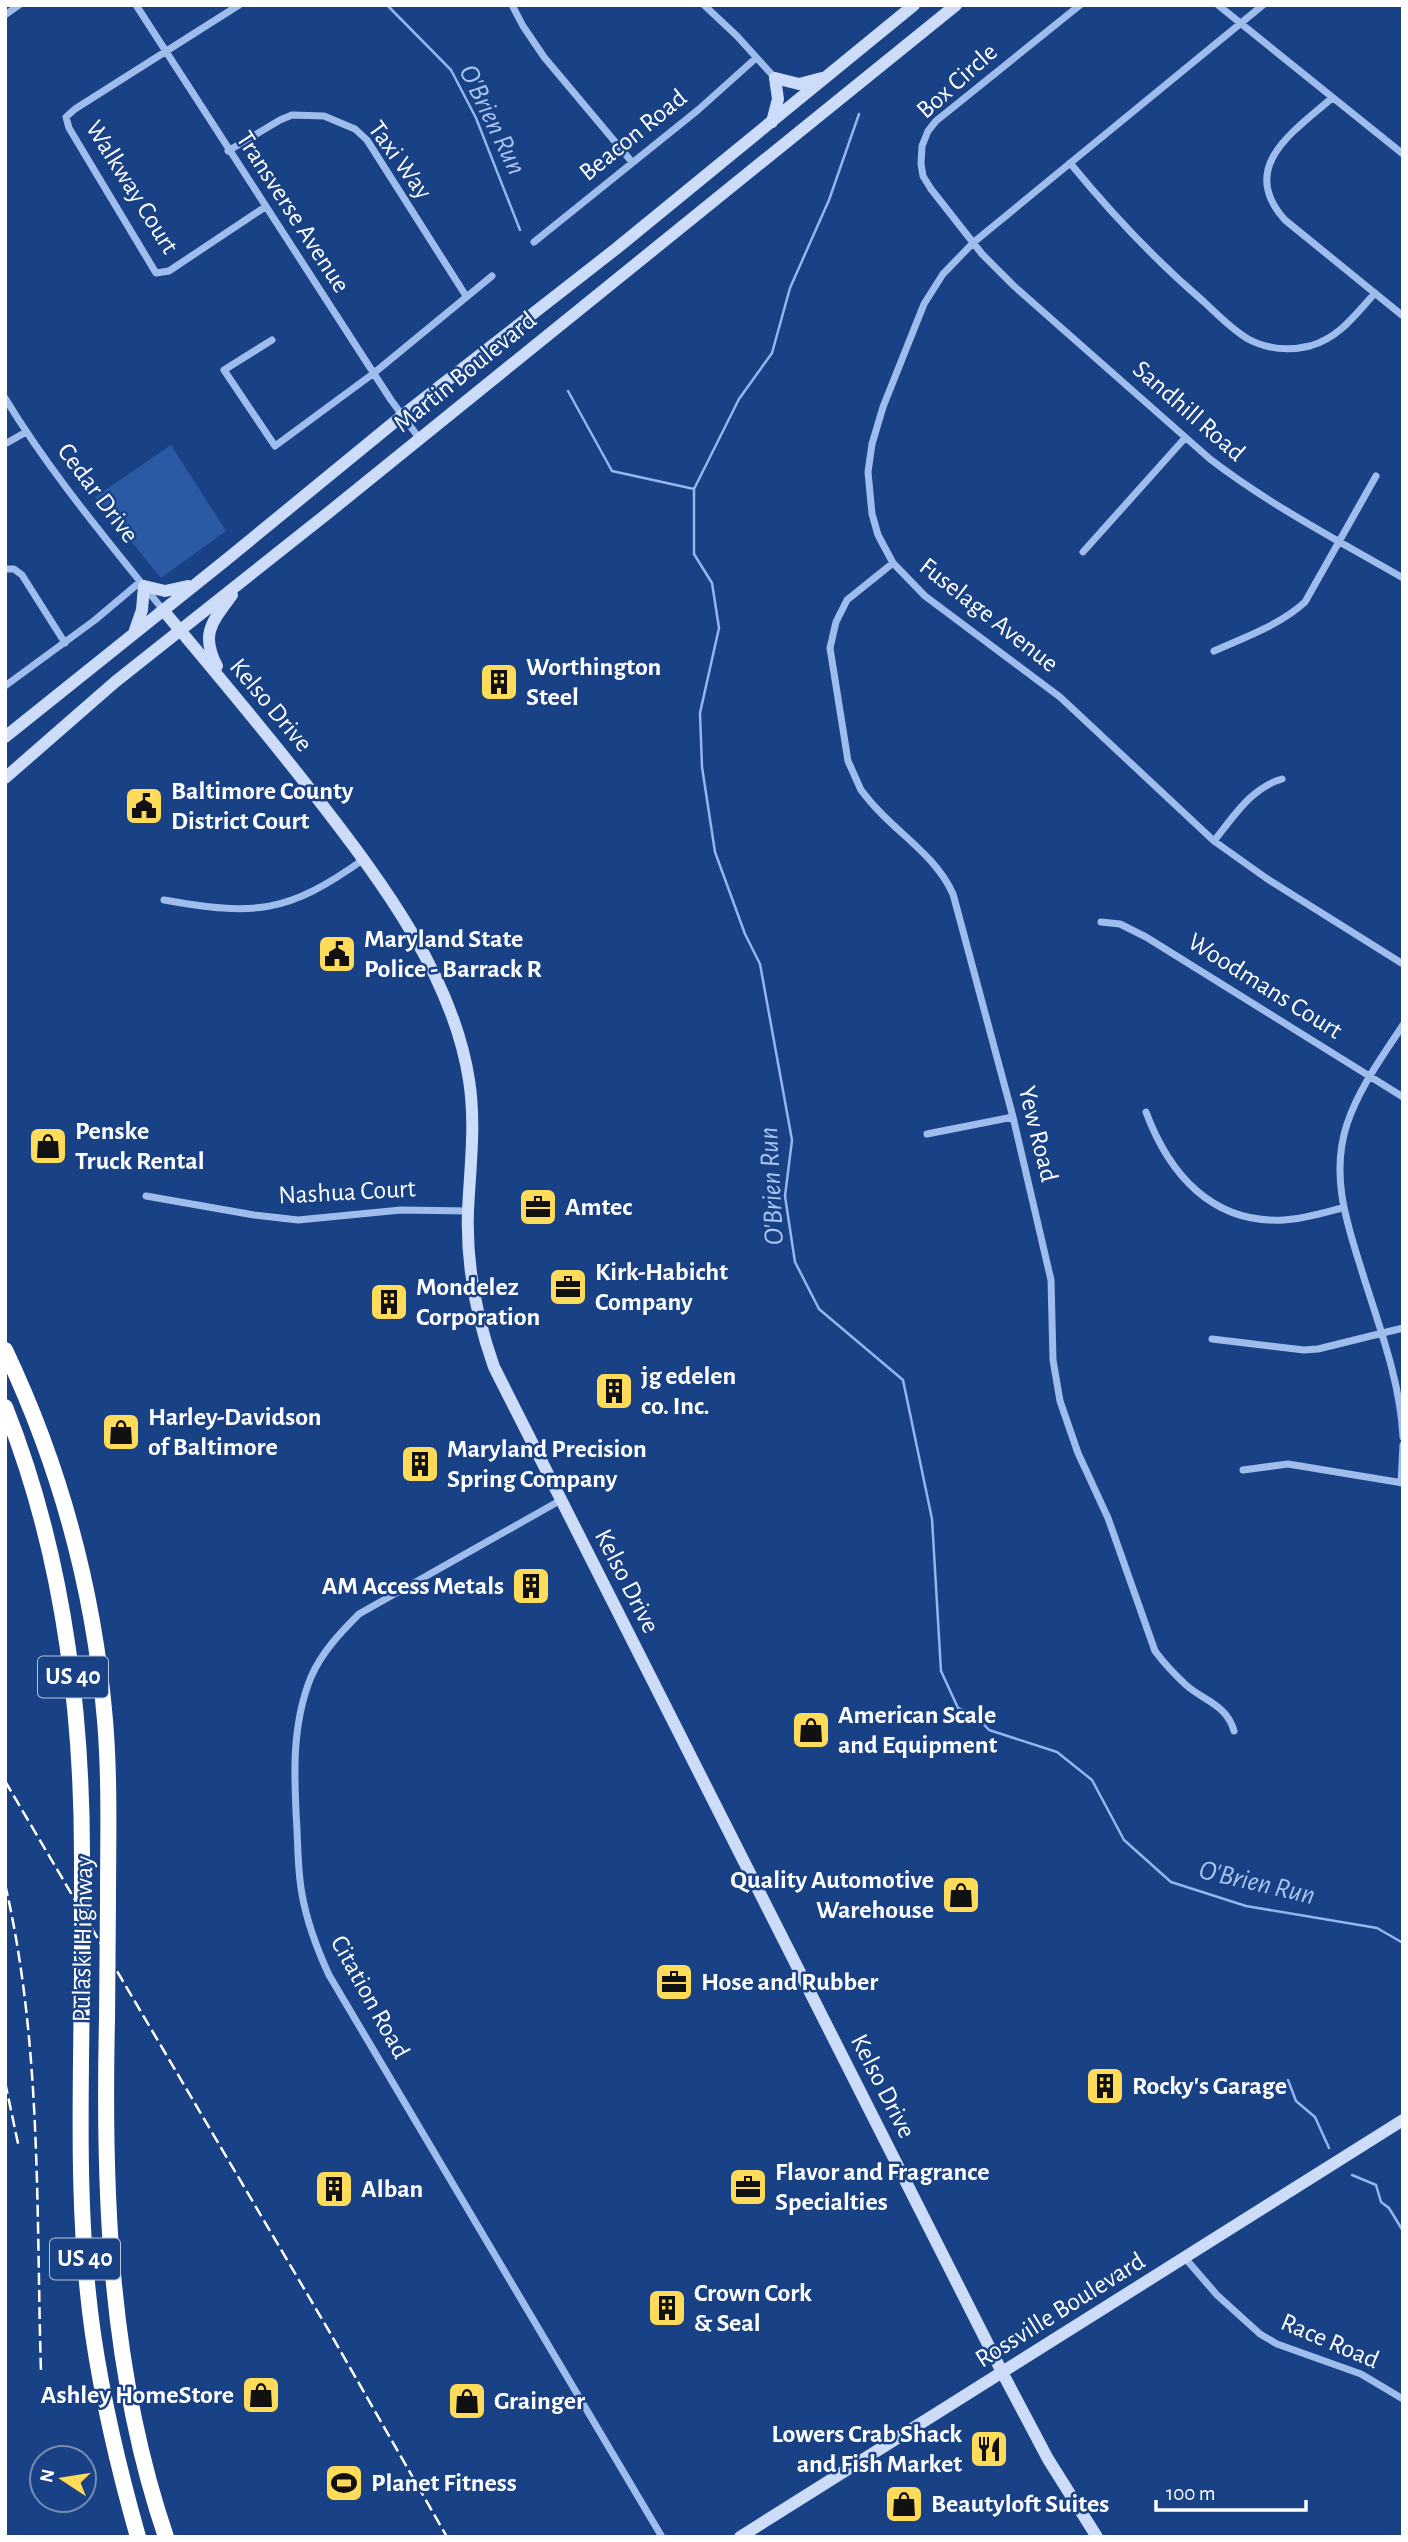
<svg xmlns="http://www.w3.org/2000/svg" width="1408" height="2542" viewBox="0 0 1408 2542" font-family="'Alegreya Sans',sans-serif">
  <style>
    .green { fill: #2c59a3 }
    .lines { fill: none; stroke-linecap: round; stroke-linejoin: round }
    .stream { stroke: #92b6ee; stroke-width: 2.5 }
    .street { stroke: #9fbdec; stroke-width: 7 }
    .secondary { stroke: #ccdcf9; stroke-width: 12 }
    .highway { stroke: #fff; stroke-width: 16 }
    .rail { stroke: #fff; stroke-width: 2.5; stroke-dasharray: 12 5; stroke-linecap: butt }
    .highway-bridge { stroke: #fff; stroke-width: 16 }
    .labels { text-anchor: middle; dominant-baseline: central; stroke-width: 5; stroke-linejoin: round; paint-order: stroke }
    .shield { fill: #194185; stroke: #bac6da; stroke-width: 2 }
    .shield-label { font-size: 24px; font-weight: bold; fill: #fff }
    .street-label { font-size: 26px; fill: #fff; stroke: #194185 }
    .poi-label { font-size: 26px; font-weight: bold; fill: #fff; stroke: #194185; text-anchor: start }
    .water-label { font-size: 28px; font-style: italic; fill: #abc7f4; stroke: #194185 }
  </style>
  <rect width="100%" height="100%" fill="#194185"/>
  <!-- green -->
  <path class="green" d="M171,445L226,531L161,578L95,497Z"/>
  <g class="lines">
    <!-- stream -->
    <path class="stream" d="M387,5L451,70L476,118L520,230
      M568,391L612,471L694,489V554L712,583L719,628L700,713L702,767L715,852L745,934L760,964L792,1140L785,1196L795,1262L819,1309L903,1380L932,1519L941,1671L958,1708L975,1715L989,1730L1057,1752L1092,1780L1124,1840L1171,1882L1246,1906L1377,1928L1403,1943
      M694,489L739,399L772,353L790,288L829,200L859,114
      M1288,2080L1296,2101L1315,2117L1329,2148
      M1352,2175L1376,2185L1381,2202L1389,2208L1403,2231"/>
    <!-- street -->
    <path class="street" d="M136,5L391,400L419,438
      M239,5L75,109L66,117L69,128L156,273L169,271L265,207
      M512,5L523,26L544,57L632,162
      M704,5L737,36L775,78
      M1080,5L936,121L928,131L922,146L921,164L923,176L931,189L982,254L1014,286L1210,459C1270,505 1337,540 1403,578
      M1218,5L1403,154
      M1263,5L974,242L943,274L924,304L883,407L872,444L868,472L872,514L878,535L893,563L925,596L1060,697L1214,841L1266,878L1403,964
      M5,15L19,5
      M1332,98C1294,131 1237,167 1285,220L1403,316
      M228,151L280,120L292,115L324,116L355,129L367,140L381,162L466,296
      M1070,163C1111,213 1154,259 1203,301C1217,314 1231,329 1248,339C1267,349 1289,351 1310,346C1339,338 1356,314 1375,293
      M534,242L698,110L756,58
      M272,340L224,370L275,446L374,373L492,276
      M5,398C51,474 108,541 163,610
      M5,444L26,432
      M1083,552L1185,438
      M893,563L847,600L836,622L830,648L848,761L861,790L869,800C896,833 935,854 953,894L1013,1117L1051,1280L1053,1360L1060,1401L1078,1453L1108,1518L1155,1651C1164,1663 1174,1674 1186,1685C1204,1701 1227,1705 1234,1731
      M5,569H14L22,575L65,643
      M1214,651C1245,637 1280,625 1305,602L1376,476
      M5,686L95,620L140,582
      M1214,841C1234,816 1251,788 1282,779
      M164,900C255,916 287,914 364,859
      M1101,922L1120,924L1146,937L1403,1097
      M1403,1025C1382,1057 1359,1088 1347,1124C1331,1173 1345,1218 1360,1265C1377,1321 1400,1378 1403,1437
      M1146,1112C1169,1174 1212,1224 1284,1220C1304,1219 1323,1213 1342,1208
      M927,1134L1013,1117
      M146,1196L254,1215L298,1220L401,1210L468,1211
      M1212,1339L1304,1350L1318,1349L1403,1328
      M1243,1470L1288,1464L1403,1483
      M1401,1483L1403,1445
      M561,1500L359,1614C340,1633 322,1652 311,1677C291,1726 294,1779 297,1830C298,1852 298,1873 302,1894C307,1923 317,1949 329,1975L662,2537
      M1185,2258L1217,2295L1260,2334L1277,2344L1361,2374L1403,2399"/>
    <!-- secondary -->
    <path class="secondary" d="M775,78L799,84L822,78
      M772,122L778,99L775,78
      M163,610C216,673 270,737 320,802C382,882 453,977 469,1080C476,1124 470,1167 468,1211C466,1266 476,1316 494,1367L1002,2372L1048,2459L1097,2537
      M134,633L142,610L144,586L165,591L188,586
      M217,666C200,634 212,622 232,595
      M5,737L226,560L403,415L617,248L914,5
      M5,778L115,682L328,513L956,5
      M740,2537L1403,2120"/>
    <!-- highway -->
    <path class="highway" d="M5,1350C60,1466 94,1592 105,1720C110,1780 108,1841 108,1901
      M5,1407C62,1550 82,1703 82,1856
      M82,1977C81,2095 76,2216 93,2334C103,2402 119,2470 138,2537
      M107,2019C103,2193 109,2370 166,2537"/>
    <!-- rail -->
    <path class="rail" d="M5,1781L329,2331L447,2537
      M5,1884C42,2043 36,2210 41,2372
      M5,2082L19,2148"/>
    <!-- highway-bridge -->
    <path class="highway-bridge" d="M82,1977V1856
      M107,2019L108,1901"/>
  </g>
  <!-- icons -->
  <defs>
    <symbol id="building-square" viewBox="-11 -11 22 22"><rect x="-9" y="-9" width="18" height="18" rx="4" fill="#ffdb5a" stroke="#194185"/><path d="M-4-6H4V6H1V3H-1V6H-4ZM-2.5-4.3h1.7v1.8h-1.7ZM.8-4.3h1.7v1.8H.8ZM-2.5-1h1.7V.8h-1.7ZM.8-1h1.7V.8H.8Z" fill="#111"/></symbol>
    <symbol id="civic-square" viewBox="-11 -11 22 22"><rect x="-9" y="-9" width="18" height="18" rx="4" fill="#ffdb5a" stroke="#194185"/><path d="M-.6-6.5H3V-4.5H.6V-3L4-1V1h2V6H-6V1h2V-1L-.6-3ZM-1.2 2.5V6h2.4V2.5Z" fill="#111"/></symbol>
    <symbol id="shop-square" viewBox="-11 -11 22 22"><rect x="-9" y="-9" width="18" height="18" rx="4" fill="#ffdb5a" stroke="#194185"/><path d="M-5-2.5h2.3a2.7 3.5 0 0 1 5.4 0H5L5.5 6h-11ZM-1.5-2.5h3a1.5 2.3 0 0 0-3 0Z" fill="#111"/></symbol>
    <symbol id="office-square" viewBox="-11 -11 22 22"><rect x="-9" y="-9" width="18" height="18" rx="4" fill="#ffdb5a" stroke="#194185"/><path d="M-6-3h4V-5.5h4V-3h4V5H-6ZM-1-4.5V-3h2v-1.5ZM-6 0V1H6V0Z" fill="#111"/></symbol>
    <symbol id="restaurant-square" viewBox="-11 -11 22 22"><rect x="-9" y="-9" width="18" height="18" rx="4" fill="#ffdb5a" stroke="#194185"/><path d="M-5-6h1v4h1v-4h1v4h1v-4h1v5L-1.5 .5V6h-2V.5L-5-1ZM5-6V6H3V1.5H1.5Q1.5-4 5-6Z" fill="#111"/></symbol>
    <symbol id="stadium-square" viewBox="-11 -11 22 22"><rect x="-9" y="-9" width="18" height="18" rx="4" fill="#ffdb5a" stroke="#194185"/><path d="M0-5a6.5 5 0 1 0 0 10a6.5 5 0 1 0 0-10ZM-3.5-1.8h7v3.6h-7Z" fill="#111"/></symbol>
  </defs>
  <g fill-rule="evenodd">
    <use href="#building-square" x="477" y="660" width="44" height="44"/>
    <use href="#civic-square" x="122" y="784" width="44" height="44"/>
    <use href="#civic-square" x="315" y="932" width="44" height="44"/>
    <use href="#shop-square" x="26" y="1124" width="44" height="44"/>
    <use href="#office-square" x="516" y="1185" width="44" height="44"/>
    <use href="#office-square" x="546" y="1265" width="44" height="44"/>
    <use href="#building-square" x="367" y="1280" width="44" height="44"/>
    <use href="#building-square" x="592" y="1369" width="44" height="44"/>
    <use href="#shop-square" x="99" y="1410" width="44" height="44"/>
    <use href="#building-square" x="398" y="1442" width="44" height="44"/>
    <use href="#building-square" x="509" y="1564" width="44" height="44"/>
    <use href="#shop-square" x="789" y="1708" width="44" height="44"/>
    <use href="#shop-square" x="939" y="1873" width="44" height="44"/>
    <use href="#office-square" x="652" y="1960" width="44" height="44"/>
    <use href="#building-square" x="1083" y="2064" width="44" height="44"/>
    <use href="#office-square" x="726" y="2165" width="44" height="44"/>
    <use href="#building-square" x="312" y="2167" width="44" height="44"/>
    <use href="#building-square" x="645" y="2286" width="44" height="44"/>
    <use href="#shop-square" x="239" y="2373" width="44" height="44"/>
    <use href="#shop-square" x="445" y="2379" width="44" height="44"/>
    <use href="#restaurant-square" x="967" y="2427" width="44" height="44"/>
    <use href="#stadium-square" x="322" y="2461" width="44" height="44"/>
    <use href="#shop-square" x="882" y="2482" width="44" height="44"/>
  </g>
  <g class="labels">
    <!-- shield labels -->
    <g class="shield">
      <rect x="38" y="1656.5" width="70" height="41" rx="5"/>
      <rect x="50" y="2238.5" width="70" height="41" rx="5"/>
    </g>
    <g class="shield-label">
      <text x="73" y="1677">US 40</text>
      <text x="85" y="2259">US 40</text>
    </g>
    <!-- street labels -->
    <g class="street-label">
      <text transform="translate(957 81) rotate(-42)">Box Circle</text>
      <text transform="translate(633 135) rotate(-39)">Beacon Road</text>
      <text transform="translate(400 160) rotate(54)">Taxi Way</text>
      <text transform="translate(132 187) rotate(58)">Walkway Court</text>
      <text transform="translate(293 212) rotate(57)">Transverse Avenue</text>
      <text transform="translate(465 372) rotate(-39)">Martin Boulevard</text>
      <text transform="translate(1189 411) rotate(41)">Sandhill Road</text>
      <text transform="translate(98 493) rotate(53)">Cedar Drive</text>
      <text transform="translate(989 615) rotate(38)">Fuselage Avenue</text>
      <text transform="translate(271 705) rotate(50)">Kelso Drive</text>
      <text transform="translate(1265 986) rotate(32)">Woodmans Court</text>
      <text transform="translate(1038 1134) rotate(76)">Yew Road</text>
      <text transform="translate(347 1192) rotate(-3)">Nashua Court</text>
      <text transform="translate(627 1581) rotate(63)">Kelso Drive</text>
      <text transform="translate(83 1939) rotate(-89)">Pulaski Highway</text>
      <text transform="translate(370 1997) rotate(61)">Citation Road</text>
      <text transform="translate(883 2086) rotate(63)">Kelso Drive</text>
      <text transform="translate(1060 2310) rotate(-32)">Rossville Boulevard</text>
      <text transform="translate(1330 2341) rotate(23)">Race Road</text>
    </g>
    <!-- poi labels -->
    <g class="poi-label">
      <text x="526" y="667">Worthington<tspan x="526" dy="30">Steel</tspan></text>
      <text x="171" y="791">Baltimore County<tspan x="171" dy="30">District Court</tspan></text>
      <text x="364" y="939">Maryland State<tspan x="364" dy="30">Police - Barrack R</tspan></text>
      <text x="75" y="1131">Penske<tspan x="75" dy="30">Truck Rental</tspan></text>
      <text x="565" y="1207">Amtec</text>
      <text x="595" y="1272">Kirk-Habicht<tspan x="595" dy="30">Company</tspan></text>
      <text x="416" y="1287">Mondelez<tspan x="416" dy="30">Corporation</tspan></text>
      <text x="641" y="1376">jg edelen<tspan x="641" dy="30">co. Inc.</tspan></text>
      <text x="148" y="1417">Harley-Davidson<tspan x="148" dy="30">of Baltimore</tspan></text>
      <text x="447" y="1449">Maryland Precision<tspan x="447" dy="30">Spring Company</tspan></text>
      <text x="504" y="1586" text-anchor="end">AM Access Metals</text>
      <text x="838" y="1715">American Scale<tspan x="838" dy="30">and Equipment</tspan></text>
      <text x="934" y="1880" text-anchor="end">Quality Automotive<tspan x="934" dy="30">Warehouse</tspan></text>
      <text x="701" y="1982">Hose and Rubber</text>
      <text x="1132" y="2086">Rocky's Garage</text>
      <text x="775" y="2172">Flavor and Fragrance<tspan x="775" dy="30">Specialties</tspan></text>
      <text x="361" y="2189">Alban</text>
      <text x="694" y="2293">Crown Cork<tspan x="694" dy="30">&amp; Seal</tspan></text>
      <text x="234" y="2395" text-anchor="end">Ashley HomeStore</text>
      <text x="494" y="2401">Grainger</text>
      <text x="962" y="2434" text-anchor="end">Lowers Crab Shack<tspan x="962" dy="30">and Fish Market</tspan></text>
      <text x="371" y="2483">Planet Fitness</text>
      <text x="931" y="2504">Beautyloft Suites</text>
    </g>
    <!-- water labels -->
    <g class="water-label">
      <text transform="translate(492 120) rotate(64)">O'Brien Run</text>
      <text transform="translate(772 1186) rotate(-93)">O'Brien Run</text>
      <text transform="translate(1257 1883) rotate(13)">O'Brien Run</text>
    </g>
  </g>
  <!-- border -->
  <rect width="1408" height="2542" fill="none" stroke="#ffffff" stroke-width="14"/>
  <!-- north arrow -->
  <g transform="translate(63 2479) rotate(282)"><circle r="33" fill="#194185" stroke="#758db6" stroke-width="2"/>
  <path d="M0-5L12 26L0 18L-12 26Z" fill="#ffdb5a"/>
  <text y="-10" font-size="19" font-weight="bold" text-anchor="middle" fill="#ffffff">N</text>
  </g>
  <!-- scale -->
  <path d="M1156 2500v10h150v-10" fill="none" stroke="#ffffff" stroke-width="3.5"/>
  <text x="1166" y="2500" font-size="21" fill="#ffffff" stroke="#194185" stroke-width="5" paint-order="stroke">100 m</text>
</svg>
